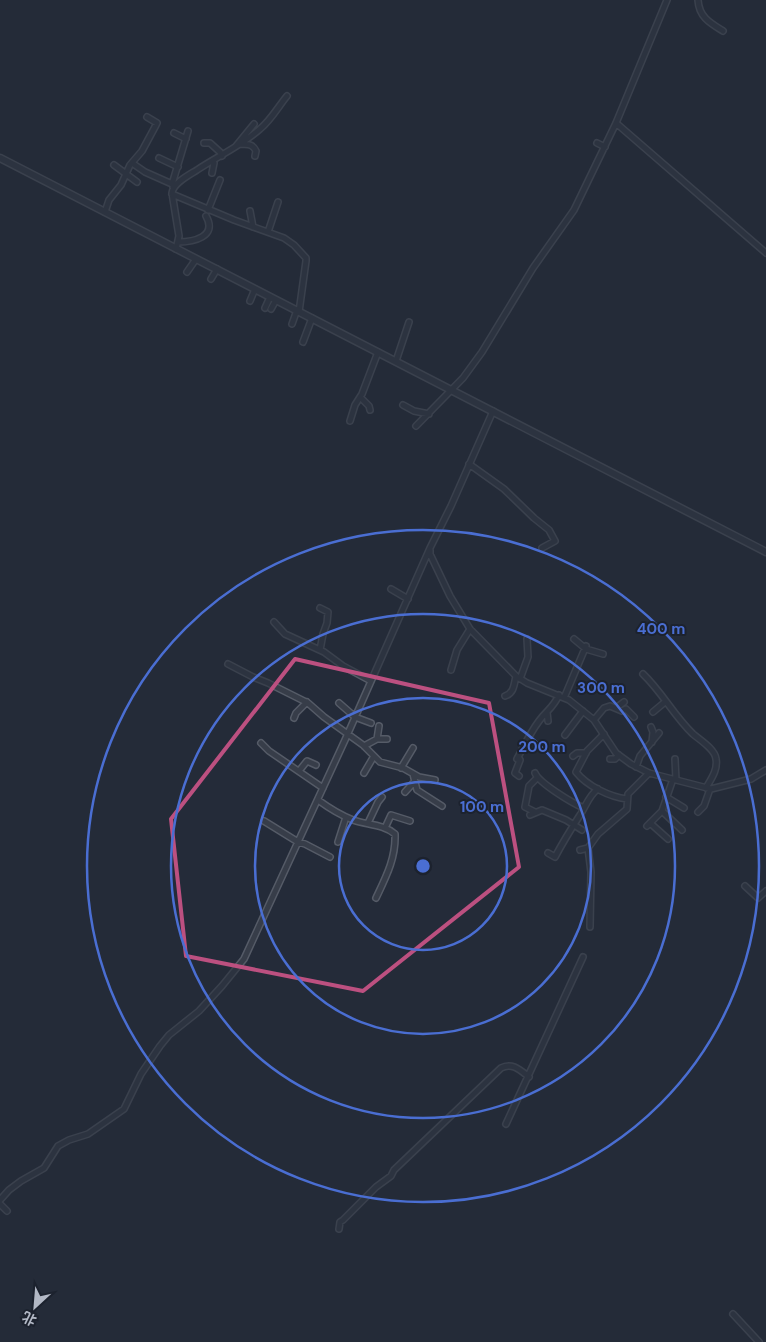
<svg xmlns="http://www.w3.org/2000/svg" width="766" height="1342" viewBox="0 0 766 1342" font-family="'DM Sans','Noto Sans SC',sans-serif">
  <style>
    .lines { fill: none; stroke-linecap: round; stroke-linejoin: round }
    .minor-casing { stroke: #555b67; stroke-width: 8 }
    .tertiary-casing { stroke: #555b67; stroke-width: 9 }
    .minor { stroke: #373d49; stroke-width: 5 }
    .tertiary { stroke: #373d49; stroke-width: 6 }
    .marked { fill: none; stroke: #bc5080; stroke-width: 4; stroke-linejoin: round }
    .ring { fill: none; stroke: #4a6ed2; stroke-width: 2.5 }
    .centre { fill: #4a6ed2; stroke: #1c222e; stroke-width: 2.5 }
    .ring-label { font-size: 15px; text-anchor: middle; font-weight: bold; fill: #4a6ed2; stroke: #1c222e; stroke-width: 4; stroke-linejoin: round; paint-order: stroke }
  </style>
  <rect width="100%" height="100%" fill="#242b39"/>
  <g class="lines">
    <defs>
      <path id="minor" d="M698,0C699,17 710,23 723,31
        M616,123L766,253
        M174,133L186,139
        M204,143H210L220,152L222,156
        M597,143L605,147
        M240,144C248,145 252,143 256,151L255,156
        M236,146L254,124
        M159,158L178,167
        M132,163L145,172L172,184
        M114,165L137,182
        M212,173L214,163L213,160
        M173,187V181L188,131
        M172,194L234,220L284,238L294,245L306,258V261L299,312
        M208,210L220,180
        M250,211L253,227
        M105,212L109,200L121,185L130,165L142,151L156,125L157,123L147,117
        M268,232L278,202
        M178,242C193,242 218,237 206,216
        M176,249L179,236L172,193C173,183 189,175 197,170C218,156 241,146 260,129C271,120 278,107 287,96
        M187,272L196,259
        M211,279L217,269
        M250,301L255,289
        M265,308L270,297
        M271,309L276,300
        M292,324L297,310
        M303,342L312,318
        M396,361L409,322
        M360,397L369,406L370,410
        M403,405L414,411L429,414
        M350,421L355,405L362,394L378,352
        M416,426L463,378L482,352L533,268L574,210L616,123L667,0
        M469,464L504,489L534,518L549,530L555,541L542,548
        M430,550V554L450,596L470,629L516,676L527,683L569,700L594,720L616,753L631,764L649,773L711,789L751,779L766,770
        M391,589L408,599
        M320,608L328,612L327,623L323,634L320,650
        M274,622L285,634L324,652L343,666L371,681
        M574,639L586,649L603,654
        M228,664L253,677L268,683L308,703L324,717L363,745L380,762L403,768L419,777L435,780
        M451,670L457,650L470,629
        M643,674C662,692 674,716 693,734C700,740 715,749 716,759C718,770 711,779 706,788
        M520,679L528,657L527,639
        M505,696C514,693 514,685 516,676
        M564,698L586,646
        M339,703L355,717L371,723
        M616,708L624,702
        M547,712L548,721
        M653,712L665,702
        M294,718L296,713L307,702
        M594,720L604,708L610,706L622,711L626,709L634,717
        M651,727L653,732L652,742
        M604,734L587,751L576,772C587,786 610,797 627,799
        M565,735L583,711
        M377,739H387
        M261,743L269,751L323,788
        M364,746L377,739L379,726
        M573,756L577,753H586
        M518,757L520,760L515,773L519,776
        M517,759C524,746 530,733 539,721C547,710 553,708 559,695
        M610,759H615L619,755
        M675,759L676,780
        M636,767L640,756L659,733
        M401,768L413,748
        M299,771L307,761L316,765
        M364,773L374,756
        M535,773C539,783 572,803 584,808
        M413,774L417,790L442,806
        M405,792L415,781
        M666,797L684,808
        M318,800C329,808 340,815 353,820C367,825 383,824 395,834C396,858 386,877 376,898
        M662,811L682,830
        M535,812L525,807L529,786L537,778
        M698,812L704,806L710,789
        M530,815L542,810L566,820L582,830
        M264,821L298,842L305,844L330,857
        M368,823L378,802L382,797
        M650,823L668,839
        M647,826L662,811L673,779
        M385,828L391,815L410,821
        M338,842L346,817
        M588,848L591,872L590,927
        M580,850L588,848L598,834L627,809L628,794L649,773
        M548,853L555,857C563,842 571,829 580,815C586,806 589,795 598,789
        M745,886L758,898L766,891
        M506,1124L583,957
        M0,1200L9,1190L21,1181L44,1168L58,1146L69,1140L88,1134L124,1109L141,1074L160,1046L169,1035L199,1011L222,986L244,959L345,740L430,548L451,506L493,411
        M0,1204L7,1211
        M339,1229L340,1222L343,1220L376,1187L391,1176L394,1170L501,1068C512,1062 520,1070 529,1077
        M733,1314L759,1342"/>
      <path id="tertiary" d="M0,158L766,552"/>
    </defs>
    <!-- minor casing -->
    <use href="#minor" class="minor-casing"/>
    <!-- tertiary casing -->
    <use href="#tertiary" class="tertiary-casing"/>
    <!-- minor -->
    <use href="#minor" class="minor"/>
    <!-- tertiary -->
    <use href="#tertiary" class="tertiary"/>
  </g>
  <!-- marked area -->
  <path d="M0 0H766V1342H0ZM295,659L489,703L519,867L363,991L186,956L171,819Z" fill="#242b39" fill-opacity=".55" fill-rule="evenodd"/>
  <path class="marked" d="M295,659L489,703L519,867L363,991L186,956L171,819Z"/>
  <!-- distance rings -->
  <g class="ring">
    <circle cx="423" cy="866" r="84"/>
    <circle cx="423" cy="866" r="168"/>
    <circle cx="423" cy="866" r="252"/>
    <circle cx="423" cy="866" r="336"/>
  </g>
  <circle cx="423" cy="866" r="8" class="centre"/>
  <g class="ring-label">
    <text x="661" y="634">400 m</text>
    <text x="601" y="693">300 m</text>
    <text x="542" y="752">200 m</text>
    <text x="482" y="812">100 m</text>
  </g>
  <!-- north arrow -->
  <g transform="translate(35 1307) rotate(206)" stroke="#1c222e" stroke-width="4" paint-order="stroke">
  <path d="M0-4L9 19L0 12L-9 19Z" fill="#b2b8c5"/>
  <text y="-8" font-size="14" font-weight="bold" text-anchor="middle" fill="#b2b8c5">北</text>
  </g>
</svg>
